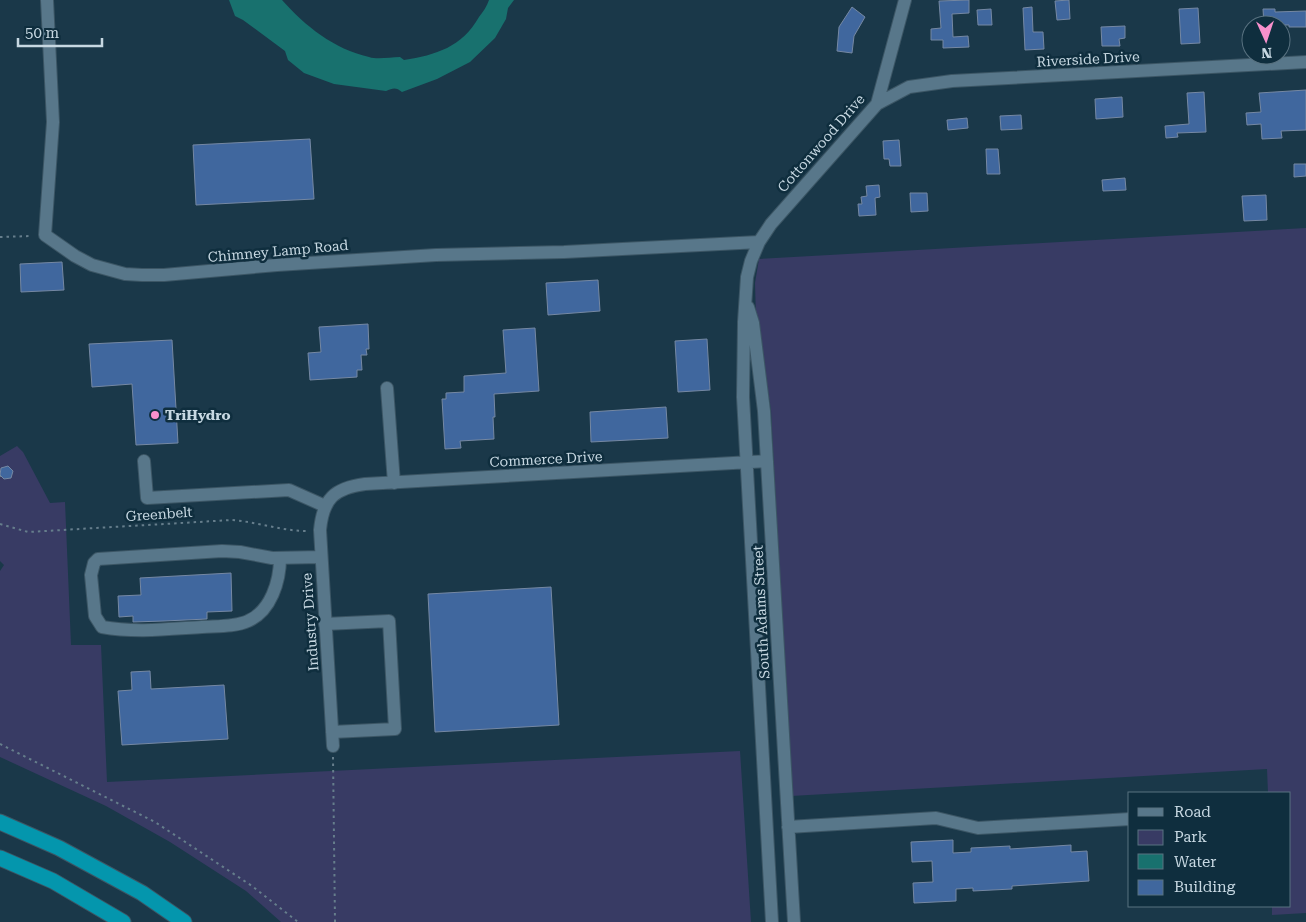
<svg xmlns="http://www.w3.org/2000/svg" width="1306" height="922" viewBox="0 0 1306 922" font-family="'Roboto Serif',serif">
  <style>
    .green { fill: #383b64 }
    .water { fill: #18716e }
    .building { fill: #40679e; stroke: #7588a3 }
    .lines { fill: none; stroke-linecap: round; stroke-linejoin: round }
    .minor-casing { stroke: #3c5665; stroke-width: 14 }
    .highway-casing { stroke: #3c5665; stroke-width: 17 }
    .path { stroke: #667e8c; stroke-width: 2; stroke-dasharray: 2.5 4; stroke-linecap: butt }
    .minor { stroke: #58778a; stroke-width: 12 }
    .highway { stroke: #0496ad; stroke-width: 15 }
    .poi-dot { fill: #f890cc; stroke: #0f2e3e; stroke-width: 2 }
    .labels { text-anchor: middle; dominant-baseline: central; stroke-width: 5; stroke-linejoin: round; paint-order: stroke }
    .street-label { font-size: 14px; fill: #c7d8e2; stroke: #0f2e3e }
    .poi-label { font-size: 14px; font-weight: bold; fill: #c7d8e2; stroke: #0f2e3e; text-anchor: start }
  </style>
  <rect width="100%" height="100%" fill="#1a3849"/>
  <!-- green -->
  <path class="green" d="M1306,228V913L1272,915V906H1290V793H1268L1267,769L791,796L771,410L756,318L755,283L759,259Z
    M17,446L23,452L50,503L65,502L71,645H101L107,782L740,751L751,922H281L246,891L170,842L106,806L0,757V571L4,565L0,561V456Z"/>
  <!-- water -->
  <path class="water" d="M229,0H282C305,26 334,49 369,57C378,60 390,57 400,57L404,60C436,55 462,47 479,17C483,12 487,6 489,0H514L508,8L506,19L495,38L470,62L437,79L402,92C396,87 393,88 386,91L334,84L304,73L288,60L285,51L243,20L235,16Z"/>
  <!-- building -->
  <path class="building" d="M969,0V13L952,14L953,37L968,36L969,47L943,48V40H931V29L941,28L939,1Z
    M1069,0L1070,19L1057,20L1055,1Z
    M852,7L865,17L854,36L852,53L837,51L839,27Z
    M1032,7L1033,32H1043L1044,49L1025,50L1023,8Z
    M1198,8L1200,43L1181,44L1179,9Z
    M991,9L992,25H978L977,10Z
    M1263,9H1275V12L1306,11V27H1289V25H1264Z
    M1125,26V38L1119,39L1120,46H1102L1101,27Z
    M1306,90V130L1281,131L1282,138L1262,139L1261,124L1247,125L1246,113L1261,112L1259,93Z
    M1204,92L1206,132L1177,133L1178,137L1166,138L1165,126L1189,124L1187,93Z
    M1122,97L1123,117L1096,119L1095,99Z
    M1021,115L1022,129L1001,130L1000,116Z
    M967,118L968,128L948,130L947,120Z
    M310,139L314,199L196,205L193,145Z
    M899,140L901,166H890L889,159H884L883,141Z
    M986,149H998L1000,174H987Z
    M1294,164H1306V176L1294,177Z
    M1125,178L1126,190L1103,191L1102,180Z
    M879,185L880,197L875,198L876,215L859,216L858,204H862L861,197L867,196L866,186Z
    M910,193H927L928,211L911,212Z
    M1266,195L1267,220L1244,221L1242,196Z
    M62,262L64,290L21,292L20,264Z
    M598,280L600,311L548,315L546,283Z
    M368,324L369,349H366L367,355H361L362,370H357V377L310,380L308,353L321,352L319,327Z
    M535,328L539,391L494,394L495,417H493L494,439L460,441L461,448L445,449L442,399H446V393L464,392V376L506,373L503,330Z
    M707,339L710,390L678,392L675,341Z
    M172,340L178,443L136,445L132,384L92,387L89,344Z
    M666,407L668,438L591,442L590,412Z
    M8,466L13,471L11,478L4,479L0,475L1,468Z
    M231,573L232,611L207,612V619L164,621L133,622V616L119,617L118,596L141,595L140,578Z
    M551,587L559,725L435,732L428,594Z
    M150,671L151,689L224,685L228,739L122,745L118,691L132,690L131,672Z
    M953,840V853L971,852V848L1010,846V849L1071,845V852L1087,851L1089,881L1012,886V889L973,891V888L956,889V901L914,903L913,883L933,882L932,861L912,862L911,842Z"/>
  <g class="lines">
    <defs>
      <path id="minor" d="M47,0L53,122L45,235L75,256L92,265L125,274L142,275H164L277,265L436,255L564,252L759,242
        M877,104L909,87L952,81L1306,62
        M748,307L753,323L764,411L794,922
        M387,388L394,483
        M144,461L147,498L289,490L325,506
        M280,558C280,581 271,611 248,621C235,627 217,626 202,627C169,629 135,633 102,627L95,616L91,575L94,563L98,559L222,551L240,552L272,558L321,557
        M325,624L389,621L395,729L332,732
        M333,746L320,530C323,499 334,488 365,484L767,461
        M788,827L936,818L978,828L1130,819
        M772,922L743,397L744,322L747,277L751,261L759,242L771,224L877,104L905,0"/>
      <path id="highway" d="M0,822L59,848L142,893L184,922
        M0,858L53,881L123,922"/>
    </defs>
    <!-- minor casing -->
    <use href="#minor" class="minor-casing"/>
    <!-- highway casing -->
    <use href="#highway" class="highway-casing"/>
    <!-- path -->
    <path class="path" d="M0,237L32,236
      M0,477V476
      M0,524L28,532L232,520C258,522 281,531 307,531
      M0,744L155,822L252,886L298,922
      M333,757L335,922"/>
    <!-- minor -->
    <use href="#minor" class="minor"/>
    <!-- highway -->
    <use href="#highway" class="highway"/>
  </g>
  <!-- markers -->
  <circle class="poi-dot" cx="155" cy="415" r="5"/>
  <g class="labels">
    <!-- street labels -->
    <g class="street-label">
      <text transform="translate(1088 59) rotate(-3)">Riverside Drive</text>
      <text transform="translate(821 143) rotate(-49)">Cottonwood Drive</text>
      <text transform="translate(278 251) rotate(-5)">Chimney Lamp Road</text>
      <text transform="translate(546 459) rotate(-3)">Commerce Drive</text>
      <text transform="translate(159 514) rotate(-4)">Greenbelt</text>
      <text transform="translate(761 612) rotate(-93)">South Adams Street</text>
      <text transform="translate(310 622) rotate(-94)">Industry Drive</text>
    </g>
    <!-- poi labels -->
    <g class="poi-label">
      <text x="165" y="415">TriHydro</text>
    </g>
  </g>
  <!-- legend -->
  <rect x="1128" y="792" width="162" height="115" fill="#0f2e3e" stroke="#597280"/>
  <rect x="1138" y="808" width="25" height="8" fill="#58778a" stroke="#597280"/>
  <text x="1174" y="817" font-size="15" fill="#c7d8e2">Road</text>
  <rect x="1138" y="830" width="25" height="15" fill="#383b64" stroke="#597280"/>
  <text x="1174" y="842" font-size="15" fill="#c7d8e2">Park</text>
  <rect x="1138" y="854" width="25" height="15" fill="#18716e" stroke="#597280"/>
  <text x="1174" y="867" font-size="15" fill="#c7d8e2">Water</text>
  <rect x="1138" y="880" width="25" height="15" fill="#40679e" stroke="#597280"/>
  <text x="1174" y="892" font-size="15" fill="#c7d8e2">Building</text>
  <!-- north arrow -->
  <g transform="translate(1266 40) rotate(177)"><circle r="24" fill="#0f2e3e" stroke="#597280"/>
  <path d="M0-4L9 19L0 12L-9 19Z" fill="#f890cc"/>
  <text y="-8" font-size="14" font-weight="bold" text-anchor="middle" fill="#c7d8e2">N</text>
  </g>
  <!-- scale -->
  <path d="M18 38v8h84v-8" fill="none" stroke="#c7d8e2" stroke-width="2.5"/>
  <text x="25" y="38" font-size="15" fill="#c7d8e2" stroke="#0f2e3e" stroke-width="4" paint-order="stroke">50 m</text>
</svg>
